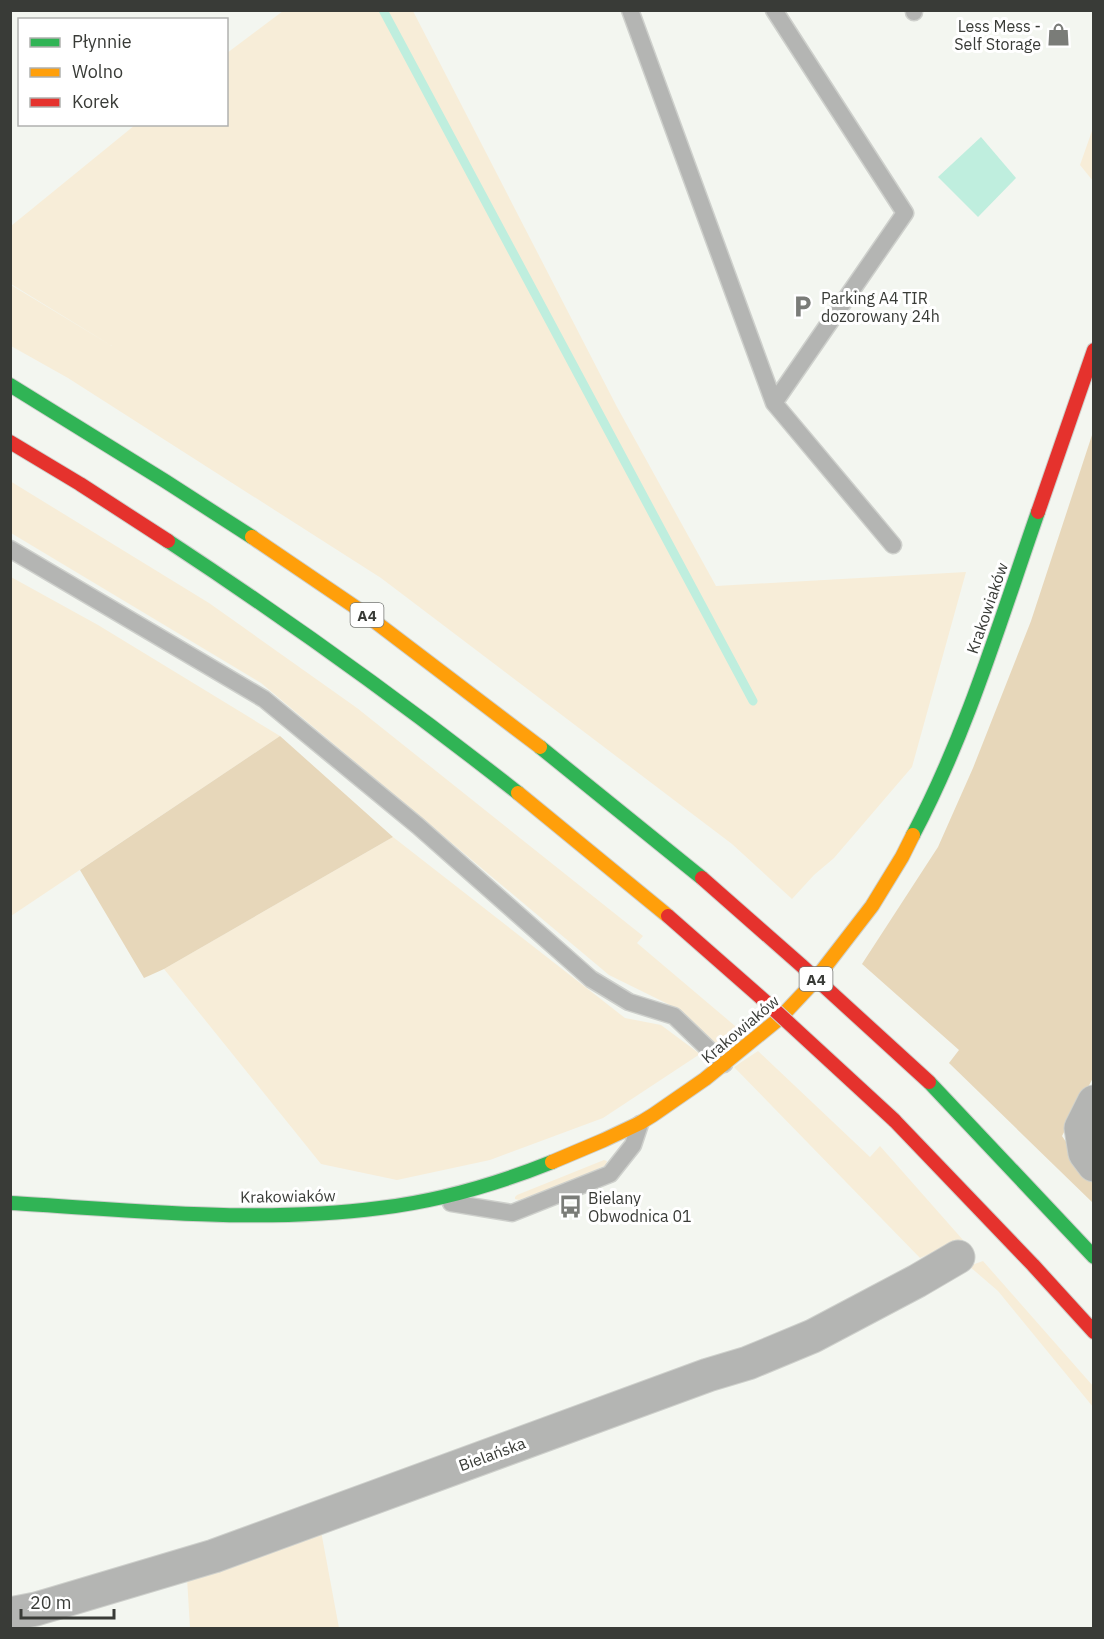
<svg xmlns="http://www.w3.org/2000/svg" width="1104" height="1639" viewBox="0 0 1104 1639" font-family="'IBM Plex Sans',sans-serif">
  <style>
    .green { fill: #f7edd8 }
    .forest { fill: #e7d7ba }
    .water { fill: #bfeede }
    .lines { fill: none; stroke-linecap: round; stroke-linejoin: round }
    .stream { stroke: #bfeede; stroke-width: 9 }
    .lane-casing { stroke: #ced0cc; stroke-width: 19 }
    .street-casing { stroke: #ced0cc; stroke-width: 35 }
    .fast-casing { stroke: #ced0cc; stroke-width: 16 }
    .slow-casing { stroke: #ced0cc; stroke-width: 16 }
    .jam-casing { stroke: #ced0cc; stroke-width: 16 }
    .lane { stroke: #b4b5b3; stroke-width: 16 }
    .street { stroke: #b4b5b3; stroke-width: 33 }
    .fast { stroke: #30b455; stroke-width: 14 }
    .slow { stroke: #ff9f0a; stroke-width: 14 }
    .jam { stroke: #e5322d; stroke-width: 14 }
    .jam-bridge-casing { stroke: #ced0cc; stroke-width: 16; stroke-linecap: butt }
    .jam-bridge { stroke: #e5322d; stroke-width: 14 }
    .labels { text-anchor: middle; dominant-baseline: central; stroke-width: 6; stroke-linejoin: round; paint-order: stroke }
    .shield { fill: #fff; stroke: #747673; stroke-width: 1.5 }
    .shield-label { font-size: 15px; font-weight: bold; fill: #393b37 }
    .poi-label { font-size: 16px; fill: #393b37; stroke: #fff; text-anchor: start }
    .street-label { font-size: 16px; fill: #393b37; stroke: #fff }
  </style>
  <rect width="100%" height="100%" fill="#f3f6f0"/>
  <!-- green -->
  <path class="green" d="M283,11H413L617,407L716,586L966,572L912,767L834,858L814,875L792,899L732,844L381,578L68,378L11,346V285L112,346L11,284V226L135,125L226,124L227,53Z
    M1093,128L1094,181H1093L1080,165Z
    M10,481L209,603L357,708L643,936L637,943L741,1031L723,1051L676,1008L609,975L261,683L11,533Z
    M11,577L98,625L280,736L11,916Z
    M393,837L625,1018L661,1025L700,1054L603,1118L490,1160L397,1180L321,1164L164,969Z
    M758,1051L870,1157L880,1146L963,1240L920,1258L734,1067Z
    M604,1160L607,1161L606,1165L573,1180L519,1200L515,1199V1197L517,1195Z
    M983,1261L1093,1386V1407L998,1291L969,1266Z
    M321,1531L339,1628H190L187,1578Z"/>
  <!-- forest -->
  <path class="forest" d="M1093,432L1094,1076L1062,1136L1093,1181V1203L949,1063L959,1050L862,964L938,847L973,768L1031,621Z
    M280,736L393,837L164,969L144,978L80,870Z"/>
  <!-- water -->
  <path class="water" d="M981,137L1016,178L978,217L938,177Z"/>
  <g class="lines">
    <!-- stream -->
    <path class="stream" d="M383,10L753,701"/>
    <defs>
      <path id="lane" d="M630,10L774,403L893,545
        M774,10L905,213L774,403
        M914,12V10
        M10,549L264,699L418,826L591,979L629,1002L674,1016L724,1064
        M451,1203L512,1213L610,1174L633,1145L640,1124"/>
      <path id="street" d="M1094,1102L1081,1128L1085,1153L1094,1165
        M10,1614L36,1609L214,1556L708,1375L748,1363L813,1336L917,1281L958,1257"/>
      <path id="fast" d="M10,385L165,481L252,537
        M168,541C288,620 405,704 518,793
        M540,747L702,878
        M913,835C967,733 1000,621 1038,512
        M929,1082L1094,1257
        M10,1203C133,1210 257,1224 380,1208C439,1201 497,1184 552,1162"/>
      <path id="slow" d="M252,537L361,611L540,747
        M518,793L668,916
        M552,1162L604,1140L640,1123L653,1115L705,1079L780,1018L811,985L872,906L902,857L913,835"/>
      <path id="jam" d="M10,442L80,484L168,541
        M1038,512L1094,350
        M894,1120L1033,1265L1094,1332"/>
    </defs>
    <!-- lane casing -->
    <use href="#lane" class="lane-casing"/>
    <!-- street casing -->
    <use href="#street" class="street-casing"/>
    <!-- fast casing -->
    <use href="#fast" class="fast-casing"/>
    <!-- slow casing -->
    <use href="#slow" class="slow-casing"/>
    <!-- jam casing -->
    <use href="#jam" class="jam-casing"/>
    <!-- lane -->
    <use href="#lane" class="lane"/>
    <!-- street -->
    <use href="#street" class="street"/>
    <!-- fast -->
    <use href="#fast" class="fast"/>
    <!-- slow -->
    <use href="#slow" class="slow"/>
    <!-- jam -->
    <use href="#jam" class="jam"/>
    <defs>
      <path id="jam-bridge" d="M702,878L802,966L929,1082
        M668,916L767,1003L894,1120"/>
    </defs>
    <!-- jam-bridge casing -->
    <use href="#jam-bridge" class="jam-bridge-casing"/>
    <!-- jam-bridge -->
    <use href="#jam-bridge" class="jam-bridge"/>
  </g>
  <!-- icons -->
  <defs>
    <symbol id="shop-bare" viewBox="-9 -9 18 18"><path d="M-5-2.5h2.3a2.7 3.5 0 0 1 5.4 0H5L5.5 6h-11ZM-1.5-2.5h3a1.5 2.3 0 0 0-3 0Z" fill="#7a7c78" stroke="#fff" stroke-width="2.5" paint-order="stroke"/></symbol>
    <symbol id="parking-bare" viewBox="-9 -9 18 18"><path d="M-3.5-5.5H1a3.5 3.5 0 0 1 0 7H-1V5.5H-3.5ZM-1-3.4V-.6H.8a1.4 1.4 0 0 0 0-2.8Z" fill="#7a7c78" stroke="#fff" stroke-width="2.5" paint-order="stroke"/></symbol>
    <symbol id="bus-bare" viewBox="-9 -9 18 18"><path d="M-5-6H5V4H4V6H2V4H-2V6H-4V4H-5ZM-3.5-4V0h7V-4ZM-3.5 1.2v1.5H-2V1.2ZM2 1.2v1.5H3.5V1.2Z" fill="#7a7c78" stroke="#fff" stroke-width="2.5" paint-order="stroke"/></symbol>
  </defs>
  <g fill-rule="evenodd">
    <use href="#shop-bare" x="1042" y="18" width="33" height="33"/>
    <use href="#parking-bare" x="786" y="290" width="33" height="33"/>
    <use href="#bus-bare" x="554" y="1190" width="33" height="33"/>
  </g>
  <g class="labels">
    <!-- shield labels -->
    <g class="shield">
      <rect x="350.5" y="603" width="33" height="24" rx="4.5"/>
      <rect x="799.5" y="967" width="33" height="24" rx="4.5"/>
    </g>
    <g class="shield-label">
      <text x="367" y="615">A4</text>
      <text x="816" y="979">A4</text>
    </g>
    <!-- poi labels -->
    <g class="poi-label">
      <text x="1041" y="26" text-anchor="end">Less Mess -<tspan x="1041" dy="18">Self Storage</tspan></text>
      <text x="821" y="298">Parking A4 TIR<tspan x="821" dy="18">dozorowany 24h</tspan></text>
      <text x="588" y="1198">Bielany<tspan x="588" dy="18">Obwodnica 01</tspan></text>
    </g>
    <!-- street labels -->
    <g class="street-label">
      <text transform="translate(987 608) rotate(-71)">Krakowiaków</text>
      <text transform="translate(740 1029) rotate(-40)">Krakowiaków</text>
      <text transform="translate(288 1196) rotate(-1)">Krakowiaków</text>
      <text transform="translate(492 1454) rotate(-20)">Bielańska</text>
    </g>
  </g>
  <!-- border -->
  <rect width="1104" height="1639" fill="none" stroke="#393b37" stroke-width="24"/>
  <!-- legend -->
  <rect x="18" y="18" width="210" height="108" fill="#ffffff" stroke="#b0b1af" stroke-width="1.5"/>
  <rect x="30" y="38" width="30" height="9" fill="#30b455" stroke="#b0b1af" stroke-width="1.5"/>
  <text x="72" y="48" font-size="18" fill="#393b37">Płynnie</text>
  <rect x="30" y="68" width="30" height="9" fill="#ff9f0a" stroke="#b0b1af" stroke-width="1.5"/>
  <text x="72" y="78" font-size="18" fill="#393b37">Wolno</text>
  <rect x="30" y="98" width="30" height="9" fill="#e5322d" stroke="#b0b1af" stroke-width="1.5"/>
  <text x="72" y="108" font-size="18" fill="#393b37">Korek</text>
  <!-- scale -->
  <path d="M21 1609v9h93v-9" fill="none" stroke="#393b37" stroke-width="3"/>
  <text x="30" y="1609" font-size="18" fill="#393b37" stroke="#ffffff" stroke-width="4.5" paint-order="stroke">20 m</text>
</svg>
